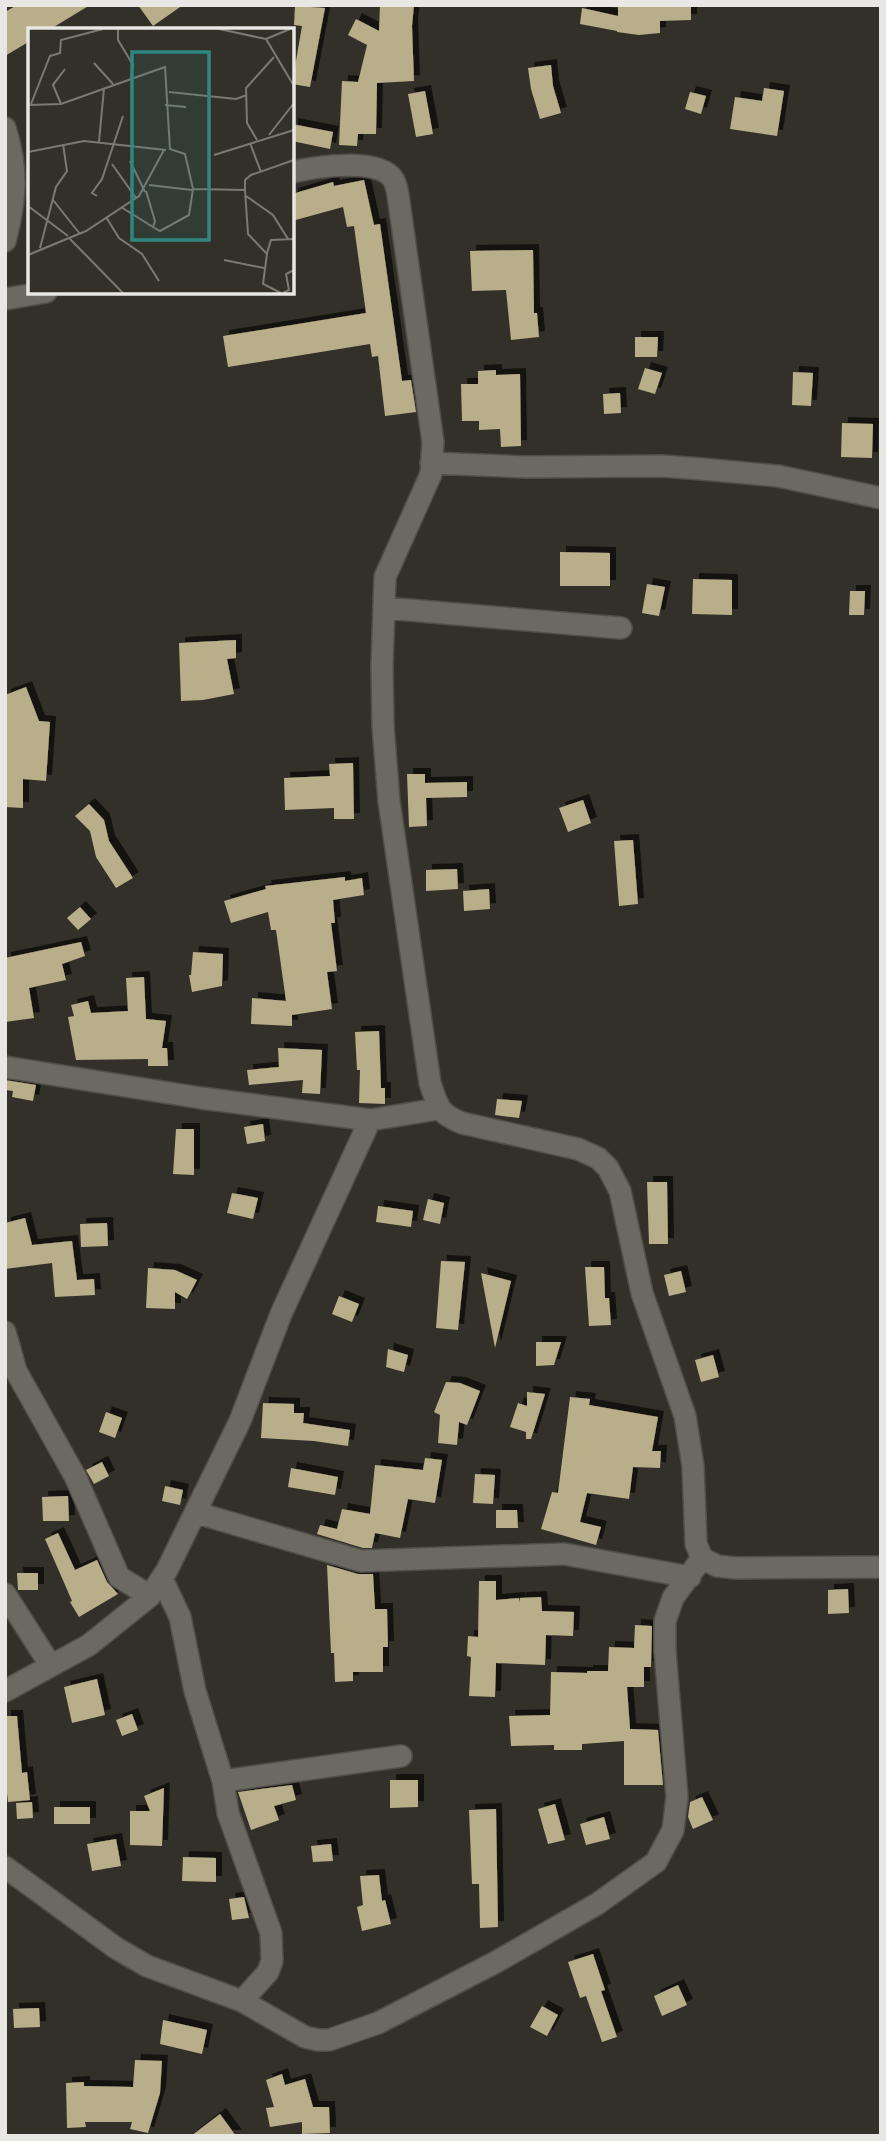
<svg xmlns="http://www.w3.org/2000/svg" width="886" height="2141" viewBox="0 0 886 2141" font-family="'Roboto Serif',serif">
  <style>
    .building { fill: #b8ae89; filter: url(#shadow) }
    .lines { fill: none; stroke-linecap: round; stroke-linejoin: round }
    .street-casing { stroke: #504e48; stroke-width: 24 }
    .street { stroke: #6b6961; stroke-width: 21 }
    .inset-road { fill: none; stroke: #7b7973; stroke-width: 2 }
    .view { fill: #308780; fill-opacity: 0.15; stroke: #308780; stroke-width: 3.5 }
    .inset-edge { fill: none; stroke: #e8e7e3; stroke-width: 3.5 }
  </style>
  <defs>
    <filter id="shadow"><feDropShadow dx="6" dy="-6" stdDeviation="0" flood-color="#0009"/></filter>
  </defs>
  <rect width="100%" height="100%" fill="#323029"/>
  <!-- building -->
  <path class="building" d="M17,5H90L49,30H30V41L5,56V12Z
    M138,5H183L153,26Z
    M380,5H414L412,26L414,81L377,83L376,134H358L357,146L339,145L342,81L358,82L367,45L348,35L356,19L379,31Z
    M618,5L691,7V20L660,21V33L639,35L617,32V31L580,24L582,8L618,16Z
    M295,6L325,8L310,87L292,84L302,26L294,25Z
    M551,65L553,86L561,113L540,119L531,89L528,68Z
    M764,88L784,91L777,136L730,129L735,97L762,101Z
    M425,91L433,134L416,137L408,94Z
    M690,92L706,96L701,114L685,109Z
    M292,124L333,132L330,149L292,141Z
    M364,180L374,225L380,224L402,381L411,380L416,412L385,416L378,356L372,357L370,344L228,367L223,336L366,313L354,226L347,227L343,207L292,221V194L333,182L334,186Z
    M533,250L534,313H537L539,337L511,340L506,290L472,291L470,251Z
    M635,337H658L657,357H635Z
    M645,368L662,373L655,394L638,389Z
    M496,370V375L520,374L521,446L501,447L500,429L479,430V421H462L461,384H478V371Z
    M793,372L813,373L811,406L792,405Z
    M620,393L621,413L604,414L603,394Z
    M842,423L873,424L872,458L841,457Z
    M560,552L610,553V586H560Z
    M693,579L732,580V615L692,614Z
    M647,584L665,587L659,616L642,613Z
    M850,591H865L864,615H849Z
    M236,640V658L227,659L234,694L203,700L181,701L179,643Z
    M26,687L39,721L50,722L46,781L23,779V808L5,807V695Z
    M353,763L354,819H334V808L285,810L284,778L330,776L329,764Z
    M407,774H425V783L467,782V797L426,798L427,826L409,827Z
    M583,800L591,823L568,832L559,808Z
    M89,804L104,820L109,841L133,878L116,888L96,857L90,831L75,816Z
    M633,840L638,904L619,906L614,841Z
    M457,869L458,889L426,891V870Z
    M345,877V881L362,878L364,895L333,900L335,923H331L337,971L327,972L332,1009L292,1015V1026L251,1024L252,998L286,1001L276,930H271L268,912L231,923L224,901L266,889L265,886Z
    M489,889L490,909L464,911L463,891Z
    M80,907L91,919L78,930L67,918Z
    M81,942L85,956L62,964L66,980L29,988L34,1018L5,1022V958Z
    M193,952L223,954L222,986L192,992L189,975H191Z
    M144,977L146,1019L166,1021L162,1048H167L168,1066H148V1059L76,1060L68,1017L74,1016L71,1005L88,1001L91,1013L128,1011L126,978Z
    M379,1031L381,1088H385V1104L359,1103L360,1070H357L355,1032Z
    M278,1048L322,1050L320,1094L302,1093L303,1080L249,1085L247,1070L279,1067Z
    M5,1080L36,1085L33,1101L12,1097L13,1091L5,1090Z
    M497,1099L522,1101L519,1118L495,1115Z
    M263,1124L265,1141L247,1144L244,1127Z
    M176,1129H194V1175L173,1174Z
    M647,1182H667L668,1244H649Z
    M232,1193L258,1198L253,1219L227,1213Z
    M428,1199L444,1203L440,1224L423,1220Z
    M378,1206L413,1211L411,1227L376,1222Z
    M25,1218L32,1245L72,1241L77,1280L94,1279L95,1295L55,1297L52,1263L5,1269V1223Z
    M107,1223L108,1246L81,1247L80,1224Z
    M441,1261L465,1262L458,1330L436,1328Z
    M585,1267H604L605,1298H609L611,1325L589,1326Z
    M148,1268L175,1270L197,1280L187,1299L175,1292V1309L146,1308Z
    M681,1271L686,1292L669,1296L664,1275Z
    M481,1273L511,1281L495,1348Z
    M339,1296L359,1304L352,1322L332,1314Z
    M536,1342H561L554,1365L536,1366Z
    M388,1349L408,1355L404,1372L386,1367Z
    M713,1355L719,1377L701,1382L695,1360Z
    M446,1382L460,1383L480,1391L467,1425L459,1422L457,1445L438,1443L440,1415L434,1412Z
    M527,1392L545,1394L531,1439H526V1432L510,1427L518,1403L527,1406Z
    M570,1397L590,1399L589,1405L658,1417L652,1451H661L660,1468L633,1467L629,1499L587,1493L580,1522L601,1527L596,1545L541,1529L552,1492L558,1493Z
    M263,1403L294,1404V1413H304L303,1423L350,1430L348,1446L314,1441L261,1438Z
    M106,1412L122,1418L115,1438L99,1432Z
    M425,1458L442,1460L435,1503L408,1499L400,1538L375,1533L372,1548H363L317,1534L320,1525L337,1529L342,1509L370,1514L375,1465L423,1470Z
    M102,1462L109,1476L94,1484L86,1470Z
    M291,1468L338,1477L335,1495L288,1487Z
    M475,1474L495,1475L493,1504L473,1503Z
    M165,1486L183,1490L180,1505L162,1501Z
    M68,1496L69,1521H43L42,1497Z
    M496,1510H517L518,1528H496Z
    M58,1533L75,1570L97,1560L107,1582L118,1594L79,1617L70,1602L72,1601L45,1539Z
    M327,1565L358,1574H373L375,1609H387L388,1647H383V1672H353V1681L335,1682L334,1653H331Z
    M17,1573H38V1590H18Z
    M479,1581H496V1600L519,1598V1603L520,1598L541,1597L542,1611L574,1612L573,1636L546,1635L545,1665L496,1663L495,1697L469,1696L471,1657L467,1656L468,1636L478,1637Z
    M848,1589L849,1613L828,1614V1590Z
    M635,1625L652,1626L651,1667H644V1687H627L630,1729L658,1730L663,1785H624V1741L582,1744V1750H554V1745L511,1746L509,1716L550,1715L551,1672L587,1673V1671H608L609,1647L634,1648Z
    M97,1679L105,1715L72,1723L64,1687Z
    M132,1714L138,1730L122,1736L116,1720Z
    M5,1716H17L22,1773L27,1772L30,1800L8,1802L5,1775Z
    M390,1780H418V1807L390,1808Z
    M292,1785L296,1800L274,1806L279,1820L251,1830L238,1792Z
    M164,1788L162,1846L130,1845V1811H150L144,1796Z
    M702,1797L713,1820L693,1829L688,1817L690,1802Z
    M32,1802L33,1818L17,1819L16,1803Z
    M555,1804L565,1840L548,1844L538,1809Z
    M54,1807H90V1824H54Z
    M496,1809L498,1927L480,1928L479,1884H472L469,1810Z
    M604,1817L610,1839L586,1845L580,1824Z
    M116,1839L121,1866L92,1871L87,1844Z
    M331,1844L333,1861L313,1862L311,1846Z
    M183,1857L216,1858V1882L182,1881Z
    M379,1875L382,1901L385,1900L391,1924L362,1931L357,1907L363,1905L360,1876Z
    M244,1897L249,1918L232,1920L229,1899Z
    M593,1954L605,1990L601,1991L617,2037L602,2042L586,1996L580,1998L568,1962Z
    M678,1985L687,2005L662,2016L654,1996Z
    M542,2006L558,2015L547,2036L530,2027Z
    M39,2008L40,2027L14,2028L13,2009Z
    M163,2020L207,2030L202,2054L160,2044Z
    M135,2060L162,2061L160,2093L148,2133L130,2129L132,2122H85L86,2127L67,2128L66,2083L84,2082V2086L133,2087Z
    M282,2074L285,2085L305,2079L313,2107H329L330,2133L302,2134V2122L270,2127L266,2108L274,2107L266,2080Z
    M220,2114L236,2136H191Z"/>
  <g class="lines">
    <defs>
      <path id="street" d="M5,128C18,169 16,200 5,241
        M292,172C315,167 378,157 393,179C396,183 397,190 398,195L433,442L431,474L385,577L382,666L383,726L389,801L430,1083C438,1107 438,1113 462,1123L578,1149L598,1158L608,1168L620,1191L642,1293L685,1416L693,1466L696,1544L702,1558L717,1566L736,1568L881,1567
        M5,299L46,292
        M431,463L526,467L662,466L702,469L778,476L881,498
        M385,608L621,628
        M5,1067L201,1098L370,1120L438,1109
        M5,1332L16,1371L76,1478L119,1577L150,1596
        M197,1513L361,1561L564,1554L690,1577
        M5,1594L51,1666
        M5,1691L89,1645L150,1596L167,1570L240,1421L281,1314L370,1120
        M223,1781L401,1756
        M5,1867L116,1948L147,1966L242,2001L268,1972L272,1961L271,1933L228,1813L223,1781L195,1691L180,1617L162,1579
        M242,2001L305,2037L318,2040H329L378,2023L496,1962L597,1904L656,1862L673,1830L677,1797L665,1651V1621L673,1598L702,1558"/>
    </defs>
    <!-- street casing -->
    <use href="#street" class="street-casing"/>
    <!-- street -->
    <use href="#street" class="street"/>
  </g>
  <!-- overview -->
  <g transform="translate(28 28)">
    <rect width="266" height="266" fill="#323029"/>
    <path class="inset-road" d="M90,1V12L105,37L103,50M191,1L238,11M262,1L238,11L266,58M66,35L85,56M141,64L208,71L219,67M3,76L22,28L32,25L33,12L75,1M33,76L25,57L37,41M0,77L33,76L137,39L142,121L157,126L165,161L217,162L220,206L239,226L235,256L253,265M137,77L158,79M241,107L266,75M229,112L219,95L218,60L246,29M71,114L76,60M222,115L233,144M0,124L56,113L138,122M186,127L266,102M102,133L117,164M84,136L108,170M121,157L164,162M217,162V152L223,147L266,132M69,168L64,165L74,151L95,88M218,168L245,187L260,211M25,172L52,206M0,178L40,208M93,179L125,199L127,193L118,163M78,189L91,210L114,226L131,253M125,199L132,203L161,187L165,161M42,211L95,265M12,220L28,159L39,143L35,116M239,225L243,212L266,211M0,227L58,203L111,168L136,122M196,232L236,240M255,265L261,262L258,246L266,242"/>
    <path class="view" d="M104,24H181V212H104Z"/>
    <rect width="266" height="266" class="inset-edge"/>
  </g>
  <!-- border -->
  <rect width="886" height="2141" fill="none" stroke="#e8e7e3" stroke-width="14"/>
</svg>
